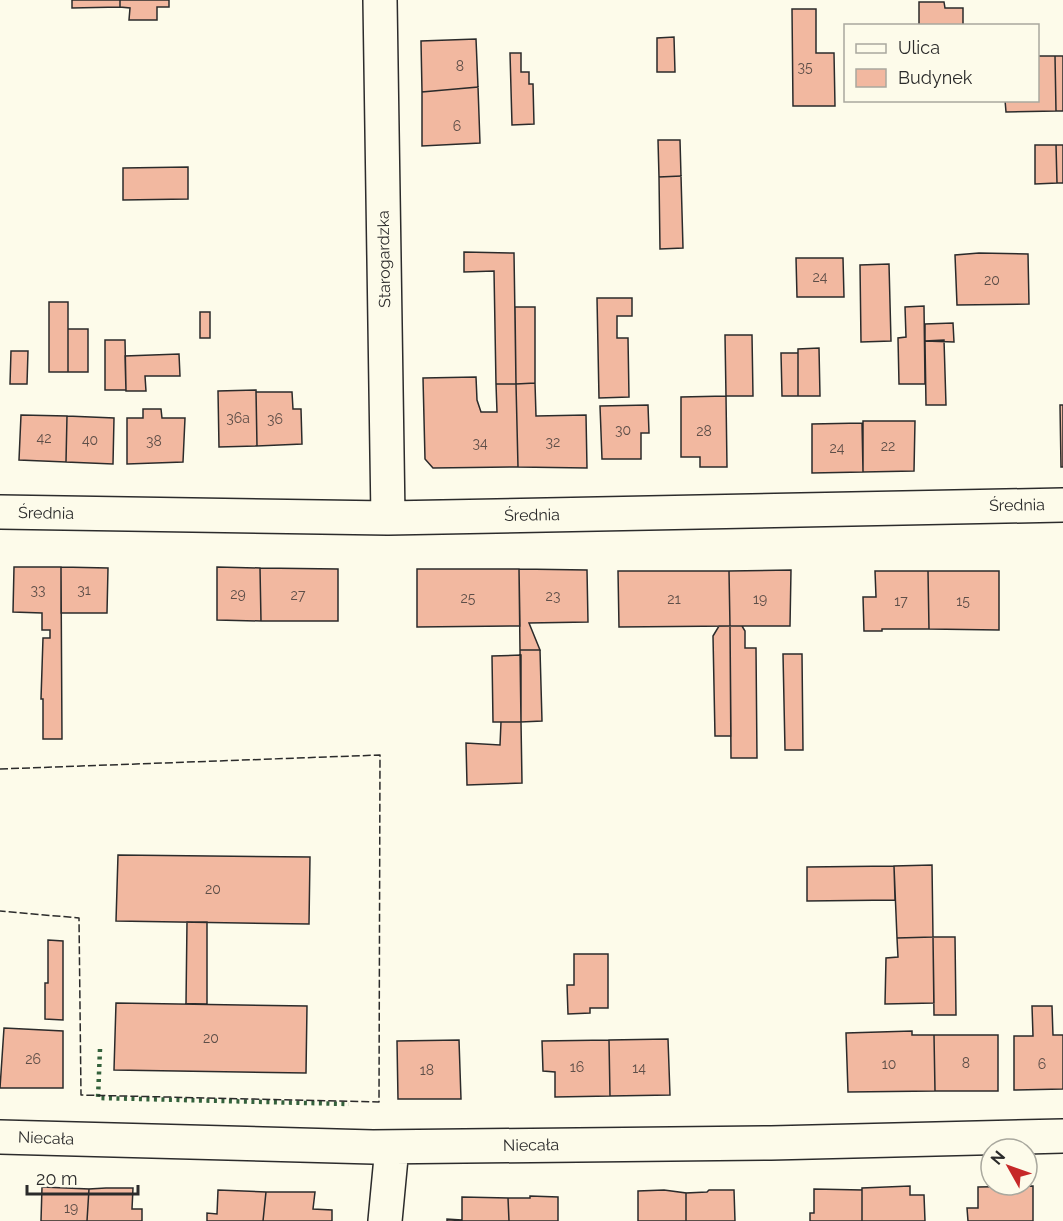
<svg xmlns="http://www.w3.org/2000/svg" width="1063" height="1221" viewBox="0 0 1063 1221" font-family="Raleway,sans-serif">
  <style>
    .building { fill: #f2b8a0; stroke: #2b2b2b; stroke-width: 1.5 }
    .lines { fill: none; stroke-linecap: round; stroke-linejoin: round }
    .street-casing { stroke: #2b2b2b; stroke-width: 36 }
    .street { stroke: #fdfbea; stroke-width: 33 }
    .hedge { stroke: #34623c; stroke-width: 4.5; stroke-dasharray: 3 4.5; stroke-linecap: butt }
    .fence { stroke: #2b2b2b; stroke-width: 1.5; stroke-dasharray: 8 3; stroke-linecap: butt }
    .labels { text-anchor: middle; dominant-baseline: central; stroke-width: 4.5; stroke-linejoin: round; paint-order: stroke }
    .number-label { font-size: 14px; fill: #5d4e48 }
    .street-label { font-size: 16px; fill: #2b2b2b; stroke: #fdfbea }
  </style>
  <rect width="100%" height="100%" fill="#fdfbea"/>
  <!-- building -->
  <path class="building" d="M72,0H120V7L72,8Z
    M120,0H169V7H157V20H129L130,8L120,7Z
    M919,2H944L945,8H963V26H919Z
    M792,9H816V53H834L835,106H793Z
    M674,37L675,72H657V38Z
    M476,39L478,87L422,92L421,41Z
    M510,53H521V72H529V84H533L534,124L512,125Z
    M1038,56H1055L1056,111L1006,112L1005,100H1038Z
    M1055,56H1063V111H1056Z
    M478,87L480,143L422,146V92Z
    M658,140H680L681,176L659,177Z
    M1035,145H1056L1057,183L1035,184Z
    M1056,145H1063V183H1057Z
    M188,167V199L123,200V168Z
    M681,176L683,248L660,249L659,177Z
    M464,252L514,253L516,384H496L494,271L464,272Z
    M979,253L1028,254L1029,304L957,305L955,255Z
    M796,258H843L844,297H797Z
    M889,264L891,341L861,342L860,265Z
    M597,298H632V316H617V338H628L629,397L599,398Z
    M49,302H68V372H49Z
    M924,306L925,384H899L898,338L906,337L905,307Z
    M515,307H535V383L516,384Z
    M200,312H210V338H200Z
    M953,323L954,342L925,341V324Z
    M68,329H88V372H68Z
    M725,335H752L753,396H726Z
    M105,340H125L126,390H105Z
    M944,340L946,405H926L925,341Z
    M819,348L820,396H798V349Z
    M11,351H28L27,384H10Z
    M781,353H798V396H782Z
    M179,354L180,376H145L146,391H126L125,356Z
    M476,377L477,400L481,412H497L496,384H516L518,467L433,468L425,459L423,378Z
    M535,383L536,416L586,415L587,468L518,467L516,384Z
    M256,390L257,446L219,447L218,391Z
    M256,392H292L293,409H301L302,444L257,446Z
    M726,396L727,467H700V457H681V397Z
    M648,405L649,433H641V459H602L600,406Z
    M1060,405H1063V467H1061Z
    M143,409H161L162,418H185L183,462L127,464V418H143Z
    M21,415L67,416L66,462L19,460Z
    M67,416L114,418L113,464L66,462Z
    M863,421H915L914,471L863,472Z
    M862,423L863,472L812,473V424Z
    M14,567H61L62,739H43V699H41L43,638H50V630H42V613L13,612Z
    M61,567L108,568L107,613H61Z
    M217,567L260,568L261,621L217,620Z
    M260,568L338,569V621H261Z
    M417,569H519L520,626L417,627Z
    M519,569L587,570L588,622L529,623L540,650H520Z
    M791,570L790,626H730L729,571Z
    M618,571H729L730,626L619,627Z
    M875,571H928L929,629H882V631H864L863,597H876Z
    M928,571H999V630L929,629Z
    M719,626H730L731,736H715L713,636Z
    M730,626H742L745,631V648H756L757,758H731Z
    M520,650H540L542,721L521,722Z
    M783,654H802L803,750H785Z
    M521,655V722H493L492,656Z
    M501,722H521L522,783L467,785L466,743L500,745Z
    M118,855L310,857L309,924L116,921Z
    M932,865L933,937L897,938L894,866Z
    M894,866L895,900L807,901V867Z
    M187,922H207V1004H186Z
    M933,937H955L956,1015H934Z
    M933,937L934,1003L885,1004L886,958L898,957L897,938Z
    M48,940L63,941V1020L45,1019V983H48Z
    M574,954H608V1008H590V1013L568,1014L567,985H574Z
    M116,1003L307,1006L306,1073L114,1070Z
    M1032,1006H1052L1053,1035H1063V1089L1014,1090V1036H1033Z
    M4,1028L63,1031V1088H0Z
    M912,1031V1035H934L935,1091L848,1092L846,1033Z
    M934,1035H998V1091H935Z
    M668,1039L670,1095L610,1096L609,1040Z
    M459,1040L461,1099H398L397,1041Z
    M609,1040L610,1096L555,1097V1072L543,1071L542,1041Z
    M910,1186V1195H924L925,1221H862V1188Z
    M1033,1186V1221H968L967,1208H978V1187Z
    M42,1187L89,1189L87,1221H41Z
    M106,1188H133L132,1209H142V1221H87L89,1189Z
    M814,1189L862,1190V1221H810V1213H814Z
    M218,1190L266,1192L263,1221H207V1213L217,1214Z
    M664,1190L686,1193V1221H638V1191Z
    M709,1190H734L735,1221H686V1193L707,1192Z
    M266,1192H315L313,1209L332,1210V1221H263Z
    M530,1196L558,1197V1221H509L508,1198H530Z
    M462,1197L508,1198L509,1221H447V1219L462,1220Z"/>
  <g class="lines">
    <defs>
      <path id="street" d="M380,0L388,518
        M0,512L388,518L1063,505
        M0,1137L373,1147L771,1143L1063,1136
        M385,1221L392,1147"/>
    </defs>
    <!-- street casing -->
    <use href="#street" class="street-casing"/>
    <!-- street -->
    <use href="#street" class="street"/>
    <!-- hedge -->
    <path class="hedge" d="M100,1049L98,1098L349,1104"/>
    <!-- fence -->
    <path class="fence" d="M0,769L380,755L379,1102L81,1095L79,918L0,911"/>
  </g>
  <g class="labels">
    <!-- number labels -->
    <g class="number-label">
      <text x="460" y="66">8</text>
      <text x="805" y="67">35</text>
      <text x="457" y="126">6</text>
      <text x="820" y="277">24</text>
      <text x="992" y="280">20</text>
      <text x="238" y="418">36a</text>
      <text x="275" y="419">36</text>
      <text x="623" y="430">30</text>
      <text x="704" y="431">28</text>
      <text x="44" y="438">42</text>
      <text x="90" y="440">40</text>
      <text x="154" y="441">38</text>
      <text x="553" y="442">32</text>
      <text x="480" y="443">34</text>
      <text x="888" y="446">22</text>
      <text x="837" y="448">24</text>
      <text x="38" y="590">33</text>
      <text x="84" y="590">31</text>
      <text x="238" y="594">29</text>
      <text x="298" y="595">27</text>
      <text x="553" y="596">23</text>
      <text x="468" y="598">25</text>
      <text x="674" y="599">21</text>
      <text x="760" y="599">19</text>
      <text x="901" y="601">17</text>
      <text x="963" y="601">15</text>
      <text x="213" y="889">20</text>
      <text x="211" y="1038">20</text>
      <text x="33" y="1059">26</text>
      <text x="966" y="1063">8</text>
      <text x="889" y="1064">10</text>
      <text x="1042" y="1064">6</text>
      <text x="577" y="1067">16</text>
      <text x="639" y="1068">14</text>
      <text x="427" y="1070">18</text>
      <text x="71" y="1208">19</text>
    </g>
    <!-- street labels -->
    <g class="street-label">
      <text transform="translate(384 259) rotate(-91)">Starogardzka</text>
      <text transform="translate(1017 505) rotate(-1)">Średnia</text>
      <text transform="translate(46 513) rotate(1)">Średnia</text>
      <text transform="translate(532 515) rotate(-1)">Średnia</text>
      <text transform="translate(46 1138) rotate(2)">Niecała</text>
      <text transform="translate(531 1145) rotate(-1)">Niecała</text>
    </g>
  </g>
  <!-- legend -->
  <rect x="844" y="24" width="195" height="78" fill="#fdfbea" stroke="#a9a89e" stroke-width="1.5"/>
  <rect x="856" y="44" width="30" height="9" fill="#fdfbea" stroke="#a9a89e" stroke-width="1.5"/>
  <text x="898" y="54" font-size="18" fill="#2b2b2b">Ulica</text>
  <rect x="856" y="69" width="30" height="18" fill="#f2b8a0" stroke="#a9a89e" stroke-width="1.5"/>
  <text x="898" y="84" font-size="18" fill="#2b2b2b">Budynek</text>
  <!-- north arrow -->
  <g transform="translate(1009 1167) rotate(310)"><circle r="28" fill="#fdfbea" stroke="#a9a89e" stroke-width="1.5"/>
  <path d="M0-4.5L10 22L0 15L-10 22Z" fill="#c62828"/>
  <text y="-9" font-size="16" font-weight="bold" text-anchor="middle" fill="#2b2b2b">N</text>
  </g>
  <!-- scale -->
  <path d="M27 1185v9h111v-9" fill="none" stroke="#2b2b2b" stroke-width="3"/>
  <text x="36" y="1185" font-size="18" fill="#2b2b2b" stroke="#fdfbea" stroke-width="4.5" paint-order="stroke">20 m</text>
</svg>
